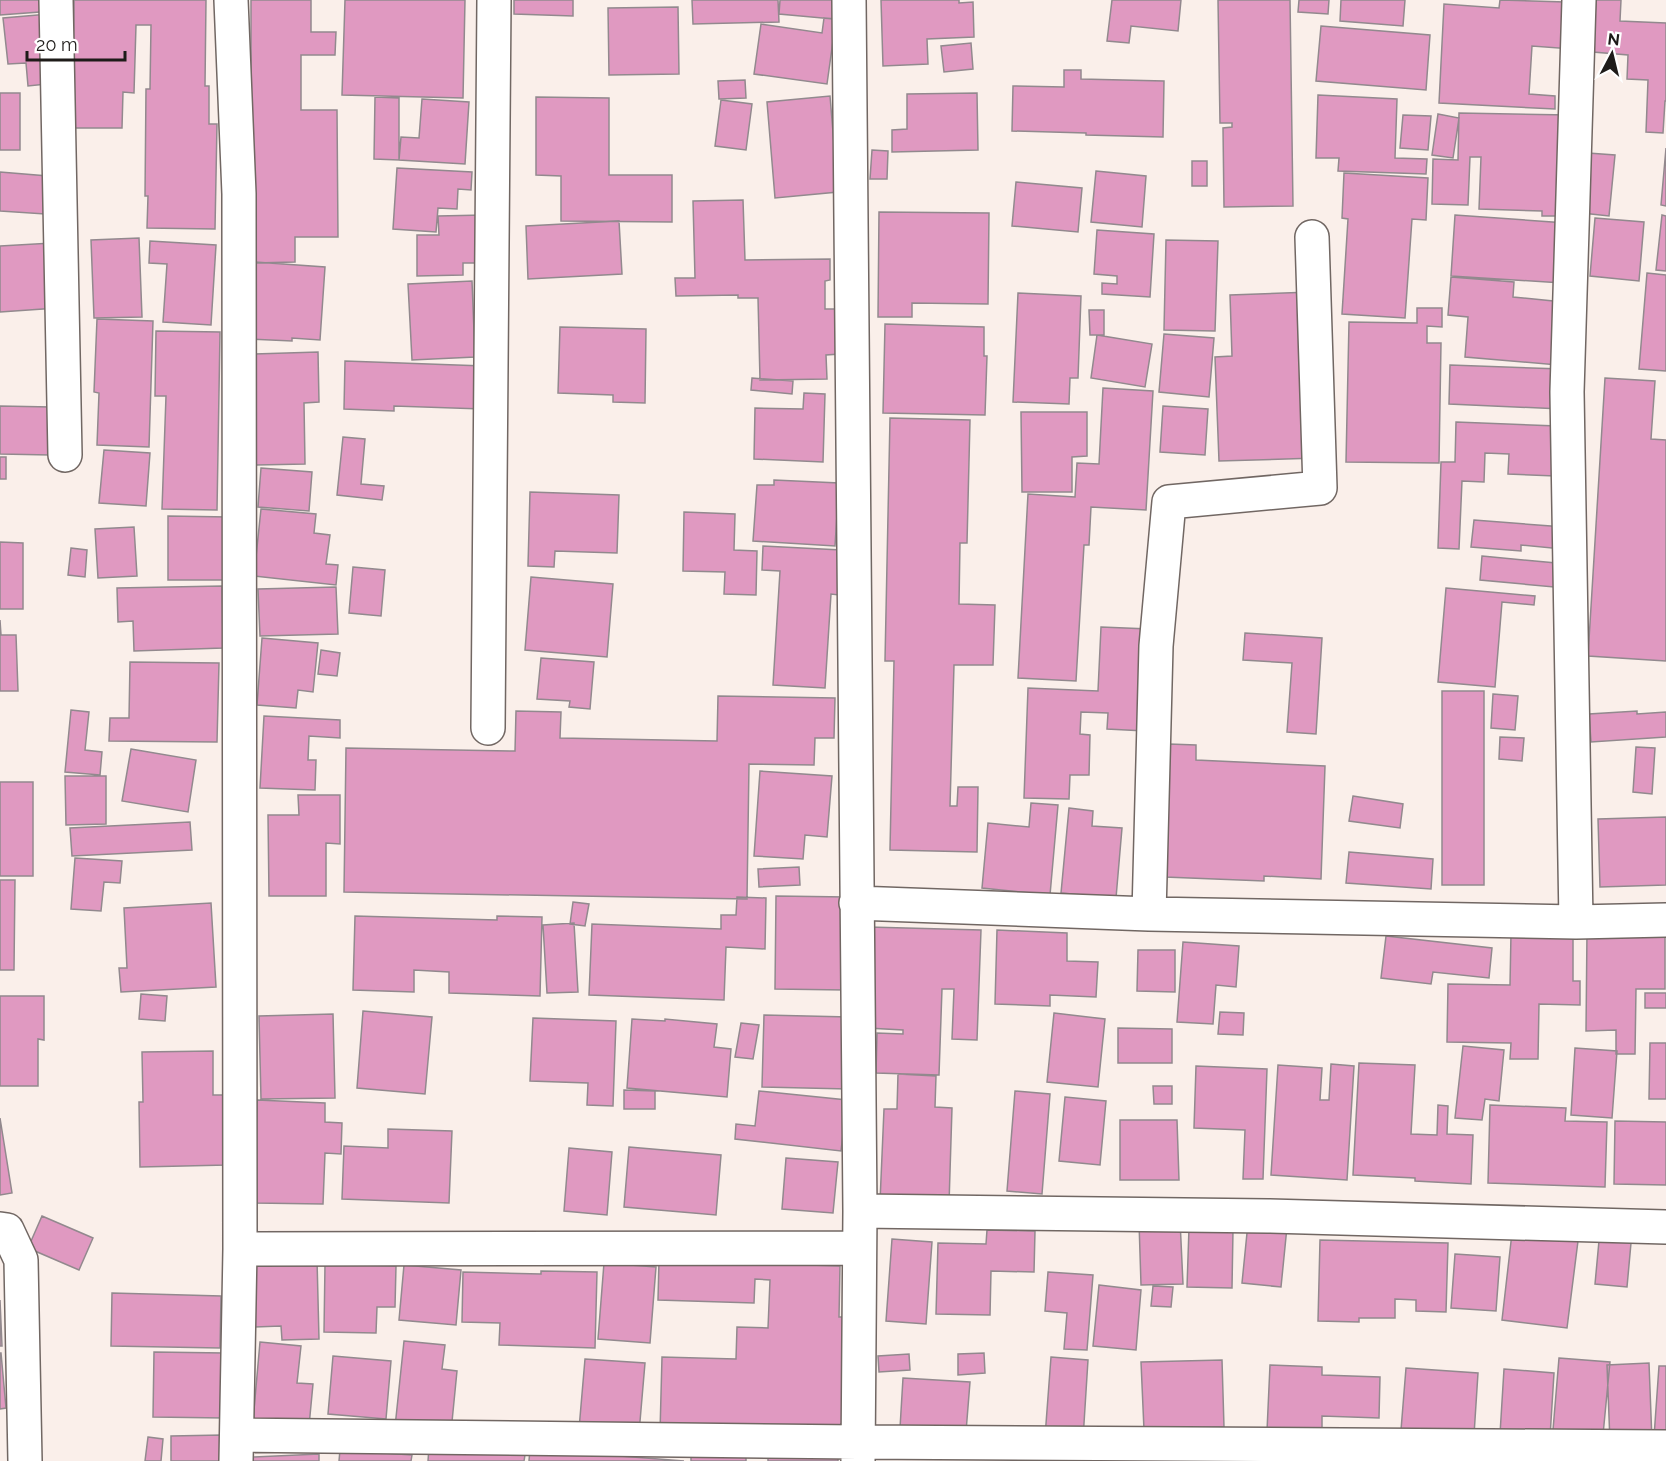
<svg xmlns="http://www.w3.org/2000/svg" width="1666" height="1461" viewBox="0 0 1666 1461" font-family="Raleway,sans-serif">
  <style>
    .building { fill: #e099c1; stroke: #92898e; stroke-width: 1.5 }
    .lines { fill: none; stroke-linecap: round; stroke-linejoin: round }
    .minor-casing { stroke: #716763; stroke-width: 36 }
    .minor { stroke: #fff; stroke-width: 33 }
  </style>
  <rect width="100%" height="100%" fill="#faefea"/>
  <!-- building -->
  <path class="building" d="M0,0H52L53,11L0,15Z
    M74,0H206L205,86H209V124H217L215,229L147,228L148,196H145L146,89H150L151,25H136L134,93L123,92L122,128H72Z
    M251,0H311V32H336L335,55H301V110H337L338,237H295V262L251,263Z
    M345,0H465L463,98L342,95Z
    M514,0H573V16L514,14Z
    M692,0H778L779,22L693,24Z
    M780,0H835L833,19L779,14Z
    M881,0H959V3L973,2L974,37L927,39L928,64L883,66Z
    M1112,0H1181L1178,31L1131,26L1129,43L1107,41Z
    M1218,0H1290L1293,206L1224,207L1223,128L1232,127V123H1220Z
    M1299,0H1329L1328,14L1298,12Z
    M1341,0H1405L1403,26L1340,21Z
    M1500,0L1565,2L1572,49L1532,46L1529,94L1555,96V109L1439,103L1444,4L1499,8Z
    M1596,0H1621L1620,21L1666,23V101H1665L1663,133L1646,132L1648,80L1627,79L1628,55L1593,52Z
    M678,7L679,74L609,75L608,8Z
    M49,14L56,83L28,86L26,63L8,64L3,18Z
    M824,18L836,19L827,84L754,74L761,24L822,33Z
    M1321,26L1430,35L1426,90L1316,81Z
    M971,43L973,69L944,72L941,46Z
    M1064,70H1081V79L1164,81L1163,137L1086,135V133L1012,131L1013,86L1064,87Z
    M745,80L746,98L719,99L718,81Z
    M0,93H20V150H0Z
    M977,93L978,150L892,152V130L907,129V94Z
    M1318,95L1397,99L1395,158L1427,159L1426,174L1338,171L1339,158H1316Z
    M830,96L838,192L775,198L767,102Z
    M375,97L399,98V160L374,159Z
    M536,97L609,98V175H672V222L561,221V176L536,175Z
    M422,99L469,102L465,164L399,160L401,137L419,138Z
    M721,100L752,104L746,150L715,146Z
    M1459,113L1569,115L1567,216H1542V211L1479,209L1481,157H1470L1468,205L1432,204L1433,159L1458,160Z
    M1438,114L1459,118L1453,158L1432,155Z
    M1403,115L1431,116L1428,150L1400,148Z
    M1666,148V206L1661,205Z
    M872,150L888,151L887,179H870Z
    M1588,153L1615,155L1609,216L1582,213Z
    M1192,161H1207V186H1192Z
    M397,168L472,172L471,190L458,189L457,209L438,208L436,232L393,229Z
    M1096,171L1146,176L1142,227L1091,222Z
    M0,172L48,176L45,214L0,211Z
    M1344,173L1428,178L1426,220L1412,219L1405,318L1342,314L1348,219L1342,218Z
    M1016,182L1082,188L1078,232L1012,226Z
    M743,200L745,260L830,259V280L825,281V309H839L840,354L826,355L827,379L760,380L758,298H738V295L676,296L675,278H695L693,201Z
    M879,212L989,213L988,304L912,303V317H878Z
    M484,215V263H463V275L417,276V235H439L438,216Z
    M1455,215L1566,223L1562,283L1451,276Z
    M1662,215L1666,216V271L1656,270Z
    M1595,218L1644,222L1639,281L1590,276Z
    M619,221L622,274L528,279L526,226Z
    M1097,230L1154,234L1150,297L1102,294V283L1117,284V276L1094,274Z
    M139,238L142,317L94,318L91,240Z
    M1166,240L1218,241L1215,331L1164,330Z
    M150,241L216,245L211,325L163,322L167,264L149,263Z
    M52,243L57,308L0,312V246Z
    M255,262L325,267L320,340L292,338V341L249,339Z
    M1647,273L1666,275V371L1639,369Z
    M1451,277L1514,282L1513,297L1563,302L1558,365L1465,357L1468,317L1448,315Z
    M472,281L475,357L412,360L408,284Z
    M1311,292L1317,458L1219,461L1215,357L1232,356L1230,295Z
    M1018,293L1081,296L1078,378H1070L1069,404L1013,402Z
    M1417,308H1442V327L1427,326V343H1441L1439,463L1346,462L1349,322L1417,323Z
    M1089,310H1104V335H1090Z
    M97,319L153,321L149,447L97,445L99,393L94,392Z
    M885,324L984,327V356H987L985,415L883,413Z
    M560,327L646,329L645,403L613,402V395L558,393Z
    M156,331L220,332L217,510L162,509L166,396H155Z
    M1164,334L1214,338L1209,397L1159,392Z
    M1097,335L1152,344L1145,387L1091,378Z
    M318,352L319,402L304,403L305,464L256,465L254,354Z
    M345,361L484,366L482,409L394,406V411L344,409Z
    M1450,365L1562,369L1561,409L1449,404Z
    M752,378L793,381L792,394L751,390Z
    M1605,378L1655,381L1651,439L1666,440V661L1588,656Z
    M1103,388L1153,391L1146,510L1091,507L1089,545H1084L1076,681L1018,678L1028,494L1075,497L1077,463L1099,464Z
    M804,393L825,394L823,462L754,459L755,408L803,409Z
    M0,406L51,407L50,455L0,454Z
    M1163,406L1208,409L1205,455L1160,452Z
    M1021,412H1087V456L1072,457V492H1022Z
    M890,418L970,420L967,543H960L959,604L995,605L993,665H954L950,806H957L958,787H978L977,852L890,850L894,661H885Z
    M1456,422L1557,426L1555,476L1508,474L1509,454L1485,453L1484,482L1462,481L1459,549L1438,548L1441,462H1455Z
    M343,437L365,439L361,484L384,486L382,500L337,495Z
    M104,450L150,453L146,506L99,503Z
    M0,457H6V479H0Z
    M261,468L312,472L309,511L258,507Z
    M774,480L839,483L835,546L753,541L757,485H774Z
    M530,492L619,495L617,553L555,551L554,567L528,566Z
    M261,509L316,514L314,533L330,535L326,564L338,565L336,585L254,576Z
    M684,512L735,514L734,550L757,551L756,595L724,594L725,572L683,571Z
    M168,516L229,517V580H168Z
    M1474,520L1564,527L1562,549L1521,545V551L1471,547Z
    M134,527L137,576L98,578L95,529Z
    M0,542L23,543V609H0Z
    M763,546L841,550L839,595L831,594L825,688L773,685L780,571L762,570Z
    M71,548L87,550L85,577L68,575Z
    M1482,556L1567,564L1565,588L1480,580Z
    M353,567L385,570L381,616L349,613Z
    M531,577L613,584L607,657L525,650Z
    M222,586L223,648L134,651L133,621L118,622L117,588Z
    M336,587L338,634L260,636L258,589Z
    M1446,588L1535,596L1534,605L1502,602L1495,687L1438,682Z
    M0,620L1,635H16L18,691H0Z
    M1101,627L1149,629L1145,731L1107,729L1108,713L1081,712L1080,734L1090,735L1089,775H1070L1069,799L1024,798L1028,688L1098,691Z
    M1245,633L1322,638L1316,734L1287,732L1292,663L1243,660Z
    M262,638L318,643L313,692L298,690L296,708L257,705Z
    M321,650L340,653L337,676L318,674Z
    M541,658L594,662L590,709L569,707L570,701L537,699Z
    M130,662L219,663L217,742L109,741L110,718H129Z
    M1442,691H1484V885H1442Z
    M1493,694L1518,696L1515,730L1491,728Z
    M718,696L835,698L834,738H815L814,765L749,764L747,899L344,892L346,748L515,751L516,711L561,712L560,738L717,741Z
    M71,710L89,712L85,750L102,752L100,775L65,772Z
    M1637,711V714L1666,712V737L1591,742L1589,714Z
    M264,716L340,720V738L309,736L308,760H316L315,790L260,788Z
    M1500,737L1524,738L1522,761L1499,759Z
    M1169,744L1196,745V760L1325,766L1321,879L1264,876V881L1165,877Z
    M1636,747L1655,748L1652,794L1633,792Z
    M131,749L196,760L188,812L122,801Z
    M760,771L832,776L827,837L805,835L803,859L754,856Z
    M65,776H106V824L66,825Z
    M0,782H33V876H0Z
    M298,795H340V844L326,843V896H269L268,815H299Z
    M1353,796L1403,804L1400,828L1349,821Z
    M1031,803L1058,805L1050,895L982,888L988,823L1029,827Z
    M1069,808L1093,811L1092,826L1122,828L1116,898L1061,893Z
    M1666,817V885L1600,887L1598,819Z
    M190,822L192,850L72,856L70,828Z
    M1349,852L1433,859L1431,889L1346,883Z
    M75,858L122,861L120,883L104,882L101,911L71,909Z
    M799,867L800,885L759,887L758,869Z
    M0,880H15L14,970H0Z
    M776,896L847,897L845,990L775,989Z
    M737,897L766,898L765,949L726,947L724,1000L589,995L592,924L721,929V915H736Z
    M573,902L589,904L585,926L570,924Z
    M211,903L216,987L121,992L119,968H127L124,908Z
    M355,916L497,920V916L542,917L540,996L449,993V972L414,970V992L353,990Z
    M574,923L578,992L547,993L543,925Z
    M868,927L981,930L977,1040L952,1039L954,989H942L939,1075L876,1073L877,1033L903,1034V1030L867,1028Z
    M997,930L1067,933V961L1098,962L1096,997L1050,995V1006L995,1004Z
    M1587,931L1665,932V989H1636L1635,1054H1616V1030L1586,1031Z
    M1511,933L1573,934V981H1580V1005L1539,1004L1538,1059H1510L1511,1043L1447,1042L1448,984L1510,985Z
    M1386,936L1492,948L1489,978L1433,972L1431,984L1381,978Z
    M1183,942L1239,946L1236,987L1216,985L1213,1024L1177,1022Z
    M1138,950H1175V992L1137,991Z
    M1645,993H1666V1008H1645Z
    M141,994L167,996L165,1021L139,1019Z
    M0,996H44V1040L38,1039V1086H0Z
    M363,1011L432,1017L425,1094L357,1088Z
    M1220,1012L1244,1013L1243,1035L1218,1034Z
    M1054,1013L1105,1019L1098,1087L1047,1082Z
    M333,1014L335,1098L261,1099L259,1016Z
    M764,1015L849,1017L848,1089L762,1087Z
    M533,1018L616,1021L613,1106L587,1105L588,1083L530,1081Z
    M632,1019L665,1021V1019L717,1024L714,1047L731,1049L727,1097L627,1088Z
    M741,1023L759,1025L753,1059L735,1057Z
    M1118,1028L1172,1029V1063H1118Z
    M1650,1043H1666V1099H1649Z
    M1463,1046L1504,1050L1499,1101L1485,1099L1482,1120L1455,1118Z
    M1575,1048L1617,1051L1612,1118L1571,1115Z
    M213,1051V1095H226L227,1165L140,1167L139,1102H143L142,1052Z
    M1359,1063L1415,1065L1411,1134L1437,1135L1438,1105L1448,1106L1447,1134L1473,1135L1471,1184L1415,1181V1178L1353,1175Z
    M1331,1064L1354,1066L1347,1180L1271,1175L1278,1065L1322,1068L1320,1100H1329Z
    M1196,1066L1267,1069L1263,1179H1243L1245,1130L1194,1128Z
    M898,1074L936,1076L935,1107L952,1108L949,1204L880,1202L884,1109H897Z
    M1153,1086H1172V1104H1154Z
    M624,1090L655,1091V1109H624Z
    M759,1091L847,1100L841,1151L735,1139L736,1124L755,1126Z
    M1015,1091L1050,1094L1042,1194L1007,1191Z
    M1065,1097L1106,1101L1100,1165L1059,1161Z
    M257,1100L325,1103V1122L342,1123L341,1154L325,1153L323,1204L254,1203Z
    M1490,1105L1566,1108L1565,1121L1607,1122L1605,1187L1488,1183Z
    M0,1118L12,1193L0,1195Z
    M1120,1120H1177L1179,1180H1120Z
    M1615,1121L1666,1122V1185L1614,1184Z
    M388,1129L452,1131L449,1203L342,1199L344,1146L388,1148Z
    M629,1147L721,1155L716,1215L624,1207Z
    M569,1148L612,1152L607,1215L564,1211Z
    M786,1158L838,1162L833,1213L782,1209Z
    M42,1216L93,1238L79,1270L28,1248Z
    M1180,1220L1183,1284L1141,1285L1139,1222Z
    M1248,1223L1287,1227L1281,1287L1242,1283Z
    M1189,1228L1233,1230L1232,1288L1187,1287Z
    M987,1230L1035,1231L1034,1272L991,1271L990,1315L936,1314L938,1243L986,1244Z
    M1600,1230L1632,1232L1627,1287L1595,1284Z
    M1512,1233L1578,1241L1567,1328L1502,1320Z
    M892,1239L932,1242L926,1324L886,1321Z
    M1320,1240L1448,1243L1446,1312L1416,1311V1300L1395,1299V1318H1359V1322L1318,1321Z
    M1455,1254L1500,1257L1496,1311L1451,1308Z
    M317,1259L319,1339L282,1340L281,1326L255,1327L254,1261Z
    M659,1260L840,1266L839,1317H846L842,1437L660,1432L662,1357L736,1359L737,1327L768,1328L770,1280L755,1279L754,1303L658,1300Z
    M604,1263L656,1267L650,1343L598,1339Z
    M325,1264L396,1266L395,1307H377L376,1333L324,1332Z
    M404,1265L461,1270L456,1325L399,1320Z
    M541,1271L597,1272L595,1348L499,1345L500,1323L462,1322L463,1272L541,1274Z
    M1048,1272L1093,1275L1087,1350L1064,1349L1067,1313L1045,1311Z
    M1099,1285L1141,1290L1136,1350L1093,1346Z
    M1153,1286L1173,1287L1171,1307L1151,1306Z
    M112,1293L221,1296L220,1348L111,1346Z
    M0,1300L2,1346H0Z
    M404,1341L445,1345L442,1369L457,1371L451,1432L395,1427Z
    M260,1342L301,1346L297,1383L313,1384L309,1426L253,1421Z
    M154,1352L224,1353V1418L153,1417Z
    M0,1353H1L6,1408L0,1409Z
    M984,1353L985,1373L958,1375V1354Z
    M909,1354L910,1370L879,1372L878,1356Z
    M333,1356L391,1361L386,1419L328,1414Z
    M1051,1357L1088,1360L1083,1439L1045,1437Z
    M1559,1358L1610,1362L1603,1435L1553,1430Z
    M585,1359L645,1363L639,1433L579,1429Z
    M1222,1360L1224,1427L1144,1430L1141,1362Z
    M1649,1363L1652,1441L1610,1442L1607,1365Z
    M1270,1365L1322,1367V1375L1380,1377L1379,1418L1322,1416V1433L1267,1431Z
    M1659,1366H1666V1438L1654,1437Z
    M1406,1368L1478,1373L1474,1435L1401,1430Z
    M1504,1369L1554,1373L1550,1437L1500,1434Z
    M903,1378L970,1382L966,1432L900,1428Z
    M222,1435V1461H171V1436Z
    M148,1437L163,1439L161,1461H145Z
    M429,1447L525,1455L524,1461H428Z
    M530,1449L684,1461H529Z
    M340,1450L412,1455L411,1461H339Z
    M1011,1450L1162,1461H1011Z
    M746,1452V1461H691V1454Z
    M838,1453V1461H768V1456Z
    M319,1454V1461H252V1457Z"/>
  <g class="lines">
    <defs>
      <path id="minor" d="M56,0L65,455
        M231,0L239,194L240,1249L236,1461
        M849,0L860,1211L858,1461
        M488,728L494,0
        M856,903L1149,914L1576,922L1666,920
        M1149,914L1156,646L1169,502L1320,488L1312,237
        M1576,922L1567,392L1579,0
        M860,1211L1268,1216L1666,1227
        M0,1229L7,1230L21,1260L25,1461
        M240,1249L859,1248
        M237,1435L858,1442L1666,1447"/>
    </defs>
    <!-- minor casing -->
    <use href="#minor" class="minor-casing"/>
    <!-- minor -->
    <use href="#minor" class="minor"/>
  </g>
  <!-- north arrow -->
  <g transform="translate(1612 54) rotate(7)" stroke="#ffffff" stroke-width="4.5" paint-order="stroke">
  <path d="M0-4.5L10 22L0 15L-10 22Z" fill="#1e1b19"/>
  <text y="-9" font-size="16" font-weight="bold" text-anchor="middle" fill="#1e1b19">N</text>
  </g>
  <!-- scale -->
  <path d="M27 51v9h98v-9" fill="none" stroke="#1e1b19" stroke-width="3"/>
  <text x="36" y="51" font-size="18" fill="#1e1b19" stroke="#ffffff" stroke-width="4.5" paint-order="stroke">20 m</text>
</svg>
